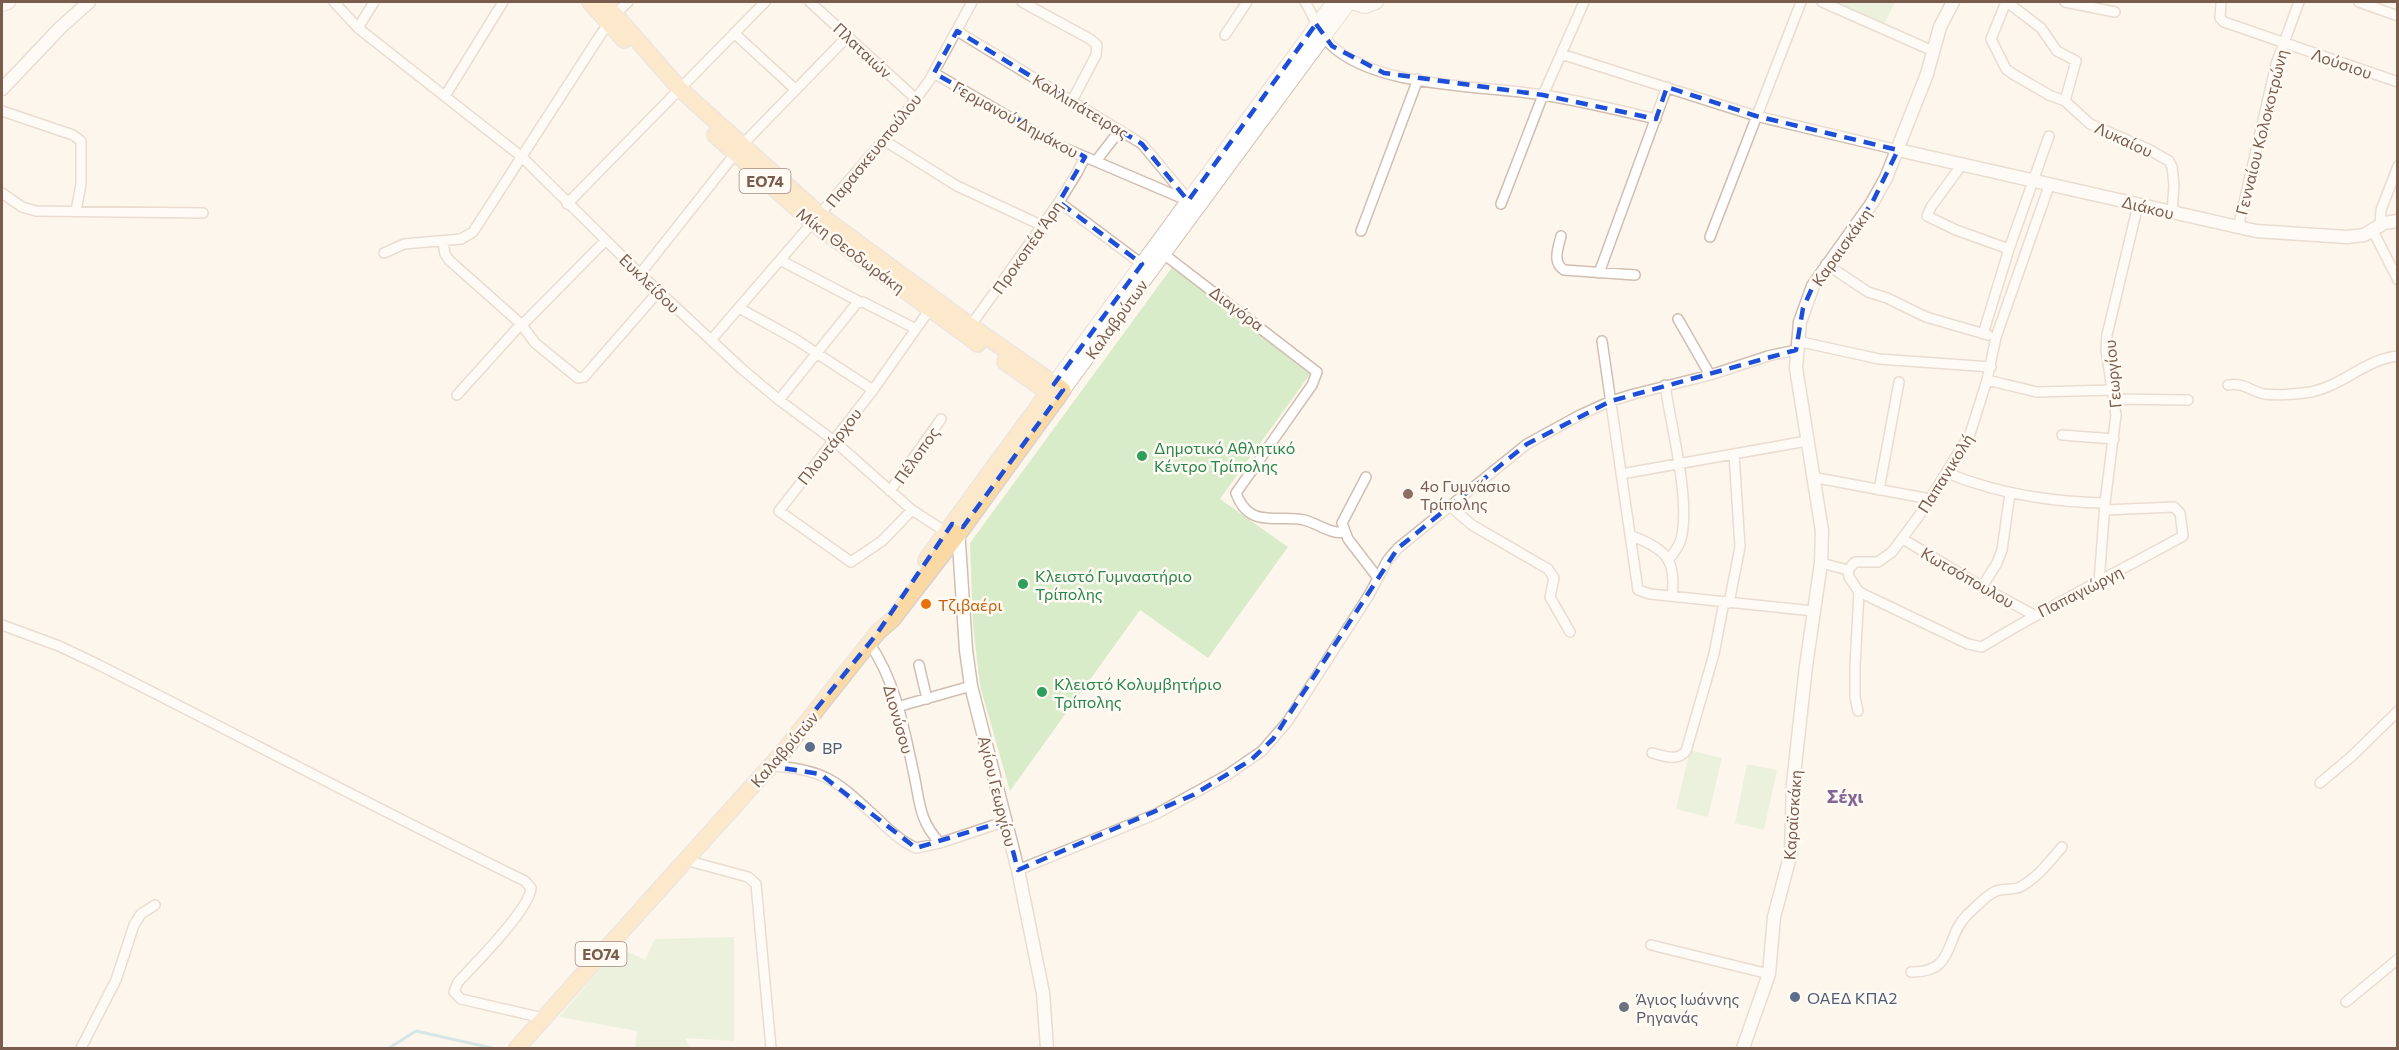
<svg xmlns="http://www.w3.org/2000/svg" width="2399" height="1050" viewBox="0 0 2399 1050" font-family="Commissioner,sans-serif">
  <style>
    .green { fill: #d8ecc9 }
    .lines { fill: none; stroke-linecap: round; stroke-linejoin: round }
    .stream { stroke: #a5d3da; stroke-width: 3 }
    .minor-casing { stroke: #d1beb0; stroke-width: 12 }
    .tertiary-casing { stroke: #d1beb0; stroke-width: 15 }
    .secondary-casing { stroke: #d6c0b0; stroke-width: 16 }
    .primary-casing { stroke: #dad1cd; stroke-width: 18 }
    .minor { stroke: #fff; stroke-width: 9 }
    .tertiary { stroke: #fff; stroke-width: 12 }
    .secondary { stroke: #fff; stroke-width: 14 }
    .primary { stroke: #fbd9a5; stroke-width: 15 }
    .marked { fill: none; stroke: #1d4ed8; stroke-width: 4.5; stroke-dasharray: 12 8; stroke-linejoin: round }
    .leisure-dot { fill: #2e9e5b; stroke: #fffaf3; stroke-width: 2 }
    .education-dot { fill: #8d6e63; stroke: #fffaf3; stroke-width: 2 }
    .food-dot { fill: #e8710a; stroke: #fffaf3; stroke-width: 2 }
    .service-dot { fill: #5c6f8a; stroke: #fffaf3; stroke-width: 2 }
    .worship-dot { fill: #6b7280; stroke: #fffaf3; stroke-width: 2 }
    .labels { text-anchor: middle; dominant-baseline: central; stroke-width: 5; stroke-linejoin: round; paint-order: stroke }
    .shield { fill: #fffaf3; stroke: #a28b7f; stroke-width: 1.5 }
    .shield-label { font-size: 15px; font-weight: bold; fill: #7a5c4d }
    .street-label { font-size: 16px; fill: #7a5c4d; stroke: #fffaf3 }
    .leisure-label { font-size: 16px; fill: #27864d; stroke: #fffaf3; text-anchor: start }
    .education-label { font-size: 16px; fill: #785e54; stroke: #fffaf3; text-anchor: start }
    .food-label { font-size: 16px; fill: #c56008; stroke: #fffaf3; text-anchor: start }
    .service-label { font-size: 16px; fill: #4e5e75; stroke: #fffaf3; text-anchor: start }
    .worship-label { font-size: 16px; fill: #5b616d; stroke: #fffaf3; text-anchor: start }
    .neighbourhood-label { font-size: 18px; font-weight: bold; fill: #846695; stroke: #fffaf3 }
  </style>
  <rect width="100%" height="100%" fill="#fdf6ec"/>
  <!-- green -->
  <path class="green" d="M1833,2H1895L1884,25Z
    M1173,266L1313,370L1220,499L1288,547L1208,658L1140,610L1010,791L980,686L973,625L970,543Z
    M1690,750L1722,758L1708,817L1676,809Z
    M1747,764L1777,770L1764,830L1735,823Z
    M734,937V1041L685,1038L690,1048H635L637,1031L559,1017L619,947L645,960L655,939Z"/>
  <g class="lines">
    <!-- stream -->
    <path class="stream" d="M389,1048L416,1031L492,1048"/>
    <defs>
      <path id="minor" d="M334,2L358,28L522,157L640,274L742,369L779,400L833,440L912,510L946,532
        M810,2L916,99
        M1022,2L1090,39L1097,45L1096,55L1072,101
        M1305,2C1314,16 1319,33 1331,45C1377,89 1483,85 1543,95C1581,101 1618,110 1656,119
        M1822,2L1933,51
        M2006,2L1991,39L2006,69L2013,74L2049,95L2065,101L2090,124L2148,149L2169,161L2172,167L2174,185L2172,213
        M2007,2L2041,28L2057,51L2076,61L2065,101
        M2065,2L2115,12
        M2221,2L2220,18L2224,22L2398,82
        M2359,2L2398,16
        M358,28L374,2
        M957,31L1142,144L1187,198
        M734,33L796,90
        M1225,35L1247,2
        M1561,54L1756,116L1898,150
        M934,73L1055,144L1191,202
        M445,96L503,2
        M2,111L73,135L81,141V184L76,211
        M885,141L957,186L1043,226
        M1096,161L1120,130
        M1963,163L1931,207L1927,216L1956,230L2009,249
        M2,193L22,207L36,211L203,213
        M1059,202L1142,264
        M567,204L765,2
        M1501,204L1543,95L1584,2
        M2380,226L2381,210L2398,166
        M2238,228L2276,64L2299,2
        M1361,231L1418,79
        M2373,231L2398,280
        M1561,236C1558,249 1552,262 1564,270L1635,275
        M1710,237L1801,2
        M443,242L445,254L449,260L521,324L535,343L578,378L584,377L658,292
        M1161,252L1317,372L1312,385L1236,493C1249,530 1279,514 1304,520C1317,523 1332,535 1344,532
        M384,253L404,244L461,239L473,232L599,37L615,14L628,2
        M780,260L860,302
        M1826,264L1868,292L1887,298L1926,317L1988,335
        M1599,273L1667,87
        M640,274L742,145L848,36
        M739,308L795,339L873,390
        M1678,319L1710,375
        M522,325L606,240
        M969,328L1059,202L1077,173L1085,157
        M1983,334L2009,249L2049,136
        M711,340L895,127L929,81L972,2
        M1602,341L1638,590L1650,594L1813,611
        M1797,341L1879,359L1991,367
        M1987,380L2037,392L2113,390
        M1665,385C1671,427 1691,501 1681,539C1679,547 1674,553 1669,559
        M2228,385C2242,382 2251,391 2264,394C2279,396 2297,394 2311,392C2344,385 2366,359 2398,356
        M457,395L521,324
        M2115,399L2188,400
        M779,400L857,303L863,302L916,329
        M2062,435L2114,439
        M1947,473C1998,494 2051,502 2105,503
        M1621,474L1807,441
        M1366,477L1342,523L1348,539L1378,578
        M1812,477L1930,499
        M1879,490L1899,382
        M890,491L941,419
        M1450,506L1472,525L1548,569L1554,578L1550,597L1570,632
        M912,510L882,541L851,562L779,511L873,390L930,309
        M1630,535C1664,549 1677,557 1672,596
        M1903,539L1982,587L2034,615
        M1821,563L1848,570
        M1848,570L1855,562H1878L1892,552L1924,509L1970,434L1987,380L1996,337L2050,183
        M1848,570L1849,577L1859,592L1855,666V697L1858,711
        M2099,582L2105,503L2116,415L2106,350L2107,335L2138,205
        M1982,587L1997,563L2002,550L2010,493
        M1859,592L1968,644L1982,647C2047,607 2116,573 2183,536L2180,513L2174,507L2105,510
        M1729,603L1740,547L1734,454
        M2,625L59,646L97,664C240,736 381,811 525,881L531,888C530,909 474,965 458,982L454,992L461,999L543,1018
        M869,643C895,679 904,728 913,770C920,800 918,820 940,843
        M919,665L927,699
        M897,707L971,686
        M1652,753C1664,756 1677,762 1686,751L1714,654L1724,602
        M770,766C826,768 840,784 879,820C890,831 902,842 916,848L940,843L1006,821
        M2320,783L2352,756L2398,711
        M685,860L748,877L756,884L771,1048
        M1018,870L1156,814L1227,775L1262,751L1288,721L1369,595L1387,561L1398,548L1527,444L1580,415L1611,401L1634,394L1710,375L1768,356L1796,350
        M1651,945L1769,974
        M1911,972C1956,973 1944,938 1967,915C1975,908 1986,895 1996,891C2005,888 2014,891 2022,886C2039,876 2050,861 2062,847
        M2346,1002L2398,959
        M81,1048L116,980L134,925L141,914L155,905"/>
      <path id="tertiary" d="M2,89L61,27L89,2
        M1898,150L2256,231L2347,237L2364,235L2384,223L2398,221
        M958,528L966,650L971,686L1018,870L1043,993L1047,1048
        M1743,1048L1769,974L1774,917L1791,853L1793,784L1806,666L1821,563L1822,531L1796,368L1800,322L1813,286L1872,203L1886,178L1927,74L1940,27L1953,2"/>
      <path id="secondary" d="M1351,2L1365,6L1376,2
        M2,4L8,2
        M1054,384L1334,2
        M1063,390L1349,2"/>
      <path id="primary" d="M590,2L624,40
        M715,135L813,223L978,344
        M1005,362L1057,399
        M926,560L1053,386
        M517,1048L783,752L878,632L892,620L960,532L1063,390L971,326L820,215L680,89L604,2"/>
    </defs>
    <!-- minor casing -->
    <use href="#minor" class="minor-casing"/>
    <!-- tertiary casing -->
    <use href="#tertiary" class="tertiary-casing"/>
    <!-- secondary casing -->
    <use href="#secondary" class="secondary-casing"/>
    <!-- primary casing -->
    <use href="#primary" class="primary-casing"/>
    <!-- minor -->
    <use href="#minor" class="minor"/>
    <!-- tertiary -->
    <use href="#tertiary" class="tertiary"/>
    <!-- secondary -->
    <use href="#secondary" class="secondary"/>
    <!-- primary -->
    <use href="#primary" class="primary"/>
  </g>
  <!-- marked area -->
  <path d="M0 0H2399V1050H0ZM1316,24L1332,46L1384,73L1543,95L1656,119L1667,87L1756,116L1898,150L1872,203L1813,286L1803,308L1796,350L1611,401L1527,444L1398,548L1273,739L1251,760L1193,795L1018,870L1005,821L916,848L820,774L770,766L876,635L952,524L963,527L1063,390L1054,384L1142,264L1059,202L1085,157L934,73L957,31L1142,144L1188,201Z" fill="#fdf6ec" fill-opacity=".55" fill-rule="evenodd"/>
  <path class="marked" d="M1316,24L1332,46L1384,73L1543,95L1656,119L1667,87L1756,116L1898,150L1872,203L1813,286L1803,308L1796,350L1611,401L1527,444L1398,548L1273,739L1251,760L1193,795L1018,870L1005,821L916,848L820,774L770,766L876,635L952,524L963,527L1063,390L1054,384L1142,264L1059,202L1085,157L934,73L957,31L1142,144L1188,201Z"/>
  <!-- markers -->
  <g class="leisure-dot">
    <circle cx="1142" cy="456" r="6"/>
    <circle cx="1023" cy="584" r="6"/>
    <circle cx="1042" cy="692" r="6"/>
  </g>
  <circle class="education-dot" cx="1408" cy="494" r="6"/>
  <circle class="food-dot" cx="926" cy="604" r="6"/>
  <g class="service-dot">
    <circle cx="810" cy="747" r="6"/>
    <circle cx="1795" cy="997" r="6"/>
  </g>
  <circle class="worship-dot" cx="1624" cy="1007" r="6"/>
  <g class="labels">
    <!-- shield labels -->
    <g class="shield">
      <rect x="739.5" y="169" width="51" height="24" rx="4.5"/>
      <rect x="575.5" y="942" width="51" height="24" rx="4.5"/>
    </g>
    <g class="shield-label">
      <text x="765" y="181">ΕΟ74</text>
      <text x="601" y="954">ΕΟ74</text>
    </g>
    <!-- street labels -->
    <g class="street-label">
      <text transform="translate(863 50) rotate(43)">Πλαταιών</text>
      <text transform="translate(2342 63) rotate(19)">Λούσιου</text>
      <text transform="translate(1081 106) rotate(31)">Καλλιπάτειρας</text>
      <text transform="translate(1016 119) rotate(29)">Γερμανού Δημάκου</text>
      <text transform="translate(2261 132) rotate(-76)">Γενναίου Κολοκοτρώνη</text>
      <text transform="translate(2124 139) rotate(25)">Λυκαίου</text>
      <text transform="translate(873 150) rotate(-51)">Παρασκευοπούλου</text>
      <text transform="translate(2148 207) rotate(14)">Διάκου</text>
      <text transform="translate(1027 247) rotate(-55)">Προκοπέα Άρη</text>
      <text transform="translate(1841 247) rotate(-55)">Καραισκάκη</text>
      <text transform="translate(851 250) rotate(37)">Μίκη Θεοδωράκη</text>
      <text transform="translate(650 283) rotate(44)">Ευκλείδου</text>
      <text transform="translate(1237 308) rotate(37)">Διαγόρα</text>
      <text transform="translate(1116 319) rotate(-54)">Καλαβρύτων</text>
      <text transform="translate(2112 374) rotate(-95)">Γεωργίου</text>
      <text transform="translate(829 446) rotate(-52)">Πλουτάρχου</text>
      <text transform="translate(916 455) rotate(-55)">Πέλοπος</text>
      <text transform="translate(1945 473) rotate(-58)">Παπανικολή</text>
      <text transform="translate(1968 577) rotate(30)">Κωτσόπουλου</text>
      <text transform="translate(2080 591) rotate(-27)">Παπαγιώργη</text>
      <text transform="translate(899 719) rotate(74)">Διονύσου</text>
      <text transform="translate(784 749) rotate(-49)">Καλαβρύτων</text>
      <text transform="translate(998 791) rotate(76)">Αγίου Γεωργίου</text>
      <text transform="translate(1792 815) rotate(-86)">Καραϊσκάκη</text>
    </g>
    <!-- leisure labels -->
    <g class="leisure-label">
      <text x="1154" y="447">Δημοτικό Αθλητικό<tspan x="1154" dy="18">Κέντρο Τρίπολης</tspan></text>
      <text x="1035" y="575">Κλειστό Γυμναστήριο<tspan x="1035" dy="18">Τρίπολης</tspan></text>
      <text x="1054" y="683">Κλειστό Κολυμβητήριο<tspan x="1054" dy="18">Τρίπολης</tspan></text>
    </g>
    <!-- education labels -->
    <g class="education-label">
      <text x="1420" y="485">4ο Γυμνάσιο<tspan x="1420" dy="18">Τρίπολης</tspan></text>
    </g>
    <!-- food labels -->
    <g class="food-label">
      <text x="938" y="604">Τζιβαέρι</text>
    </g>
    <!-- service labels -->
    <g class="service-label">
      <text x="822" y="747">BP</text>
      <text x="1807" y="997">ΟΑΕΔ ΚΠΑ2</text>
    </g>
    <!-- worship labels -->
    <g class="worship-label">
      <text x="1636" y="998">Άγιος Ιωάννης<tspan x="1636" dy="18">Ρηγανάς</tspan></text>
    </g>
    <!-- neighbourhood labels -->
    <g class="neighbourhood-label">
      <text x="1845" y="796">Σέχι</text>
    </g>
  </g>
  <!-- border -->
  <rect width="2399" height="1050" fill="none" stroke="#7a5c4d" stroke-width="6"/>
</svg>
